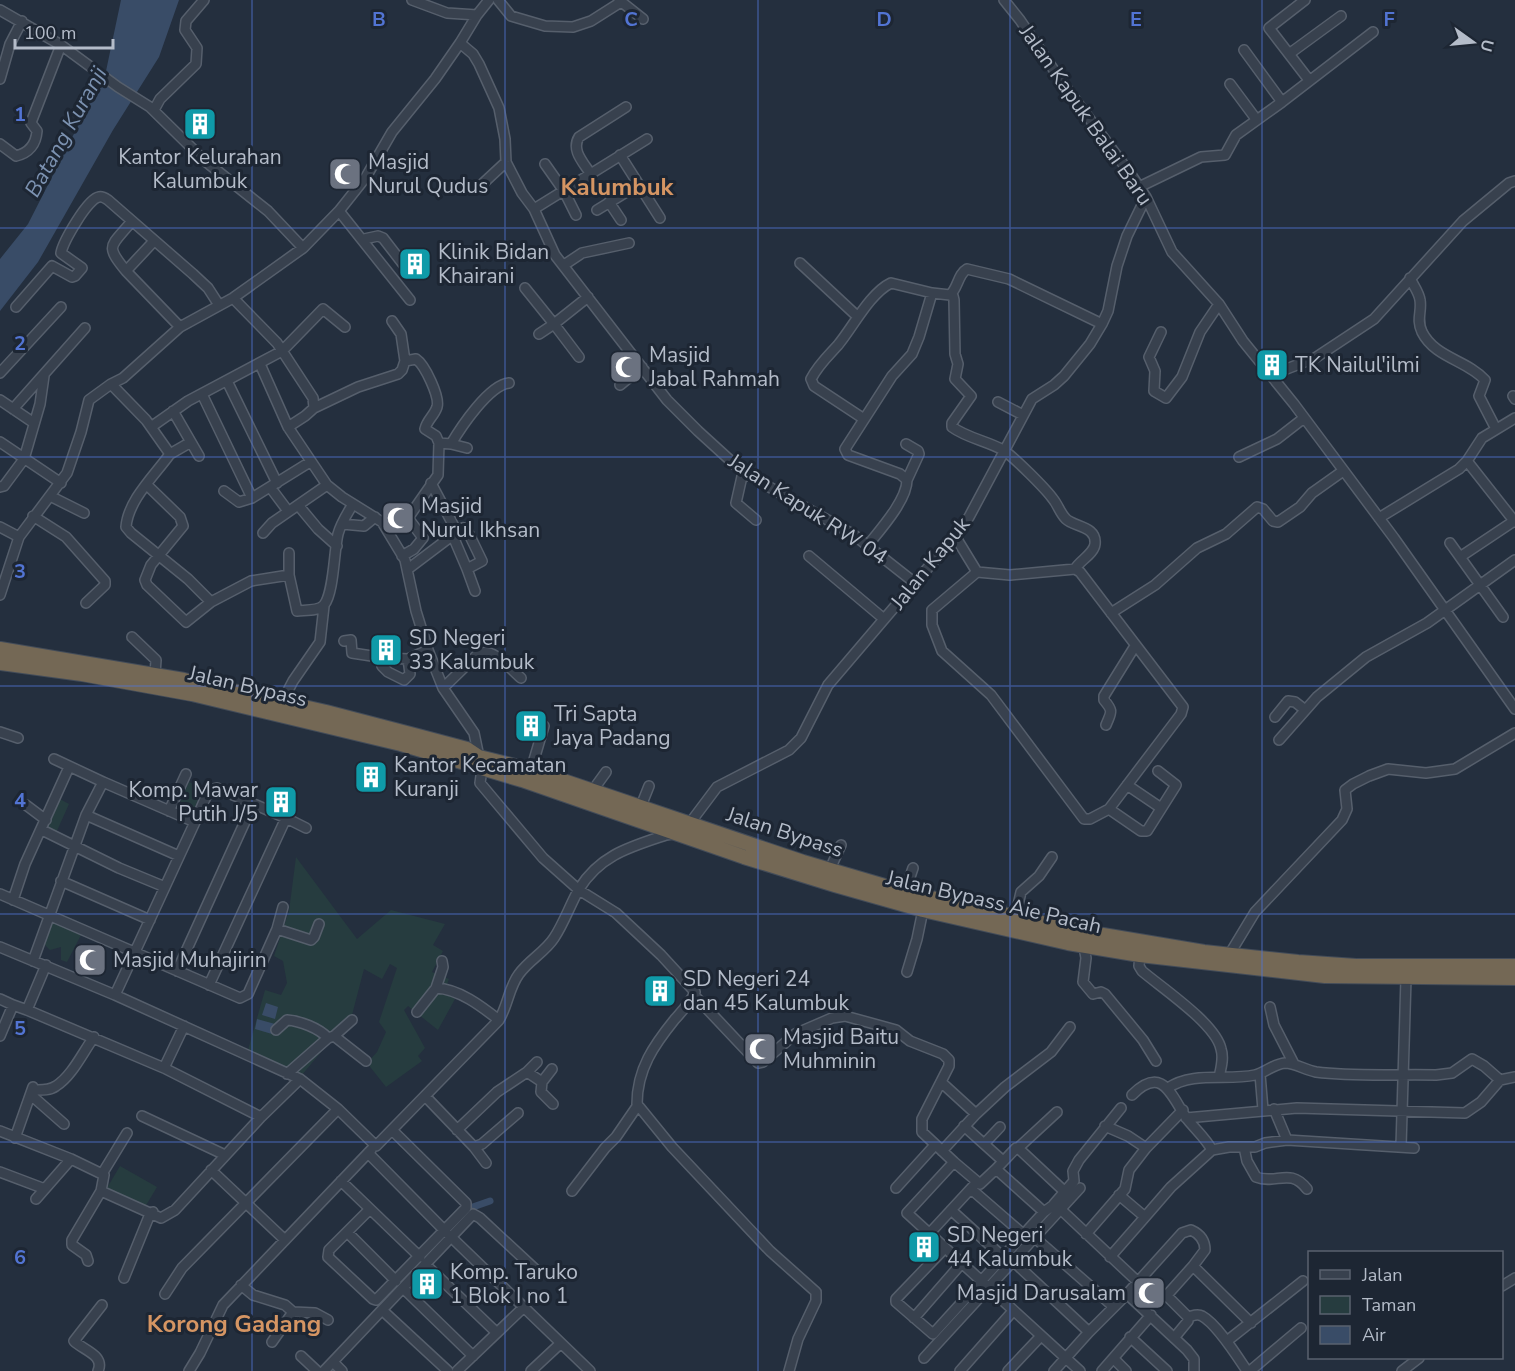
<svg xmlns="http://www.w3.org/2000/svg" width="1515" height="1371" viewBox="0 0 1515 1371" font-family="'Nunito Sans',sans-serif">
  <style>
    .green { fill: #263c3f }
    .water { fill: #394c67 }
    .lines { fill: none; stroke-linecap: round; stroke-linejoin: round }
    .canal { stroke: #394c67; stroke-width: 7 }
    .minor-casing { stroke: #565f6c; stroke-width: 12 }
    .highway-casing { stroke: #434c59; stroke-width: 16 }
    .minor { stroke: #38414e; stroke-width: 9 }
    .highway { stroke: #746855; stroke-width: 14 }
    .grid { fill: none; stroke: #5274d3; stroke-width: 1.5; stroke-opacity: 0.55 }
    .labels { text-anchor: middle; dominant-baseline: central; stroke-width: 6; stroke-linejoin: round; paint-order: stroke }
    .street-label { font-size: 21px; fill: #b4bcc9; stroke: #1d2633 }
    .poi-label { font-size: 21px; fill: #b4bcc9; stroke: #1d2633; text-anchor: start }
    .water-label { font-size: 22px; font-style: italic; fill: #7c92b1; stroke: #1d2633 }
    .quarter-label { font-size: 24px; font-weight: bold; fill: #d59563; stroke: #1d2633 }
    .grid-label { font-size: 20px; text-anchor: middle; font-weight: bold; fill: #5274d3; stroke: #1d2633; stroke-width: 6; stroke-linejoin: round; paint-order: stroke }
  </style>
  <rect width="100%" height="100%" fill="#242f3e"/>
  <!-- green -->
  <path class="green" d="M189,782L203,788L190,818L176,812Z
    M58,798L69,804L56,833L44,827Z
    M296,857L357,939L391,910L445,924L433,945L443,951L432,972L449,979L444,992L455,999L438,1030L408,1006L404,1010L425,1048L418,1056L422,1061L386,1087L367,1063L377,1052L386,1032L379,1022L397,968L390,964L382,979L364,969L352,1015L296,1082L246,1057L265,990L281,995L287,983L283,961L274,956L289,911Z
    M50,920L81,935L67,962L61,960V947L50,950L42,942Z
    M120,1166L157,1187L145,1207L107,1188Z"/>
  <!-- water -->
  <path class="water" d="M121,0H179L159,57L113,130L38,262L0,311V259L28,224L106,71Z
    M266,1003L278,1007L275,1019L262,1015Z
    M257,1019L275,1024L272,1034L255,1029Z"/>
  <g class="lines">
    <!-- canal -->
    <path class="canal" d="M466,1213L470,1208L490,1201"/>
    <defs>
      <path id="minor" d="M412,0L447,13L477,15
        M498,0L511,16L545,26L573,27L591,21L621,2
        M619,0L643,19
        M1004,0L1020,20L1060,79L1132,176L1146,197L1172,252L1219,304L1243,341L1294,404L1394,538L1515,709
        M1305,0L1269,28L1309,80
        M0,10L61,45L118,87L150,107L205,161L268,211L303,248L339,211L366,177L392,132L435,79L460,43L477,15L489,0
        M460,43L473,54L479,64L499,108L505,139L506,162L522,193L534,209L555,255L667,400L698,431L743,472L854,535L915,583
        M1244,50L1282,102
        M1289,54L1341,16
        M0,79L10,44L22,21
        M1230,84L1256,119
        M154,110L160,99L196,64L197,48L185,30L186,21L204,0
        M0,144L16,156C29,153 36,144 37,131L31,123L32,120L61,45
        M620,155L660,218
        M545,164L564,191L576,215
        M590,173C583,162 571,150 579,137L626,107
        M1139,187L1201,157L1225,155L1236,135L1282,102L1373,32
        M478,188L506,162
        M609,202L621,220
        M534,209L647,139
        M597,210L638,185
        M339,211L410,300
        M364,239L378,236L383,238L410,273
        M154,241L126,271L180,327
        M800,263L858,317
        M564,265L582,253L629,243
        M126,271C104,244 111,247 132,221
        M1410,278C1413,285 1419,292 1420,300C1422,312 1416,319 1422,332C1435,358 1467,360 1485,380L1479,396L1496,429
        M525,288L554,324L588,297
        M950,295L953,296L954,300L955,354L958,364L955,379L971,396L952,423V427C967,438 987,441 1003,450C1013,456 1046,489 1053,499C1058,505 1060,513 1066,519C1074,527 1097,526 1095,544C1094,554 1079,561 1075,569L1080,572L1183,707L1181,714L1109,809L1090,819H1084L991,695L942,651L932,625V610L977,572L1010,575L1075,569
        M233,298L277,343L313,398L314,408L305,416L288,427L327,485L342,497L382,522L405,560L416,611L428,650L443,688L474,733L479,757
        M16,307L52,266L72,277L75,276L82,268L61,253C63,242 88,198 99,197C102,196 105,198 108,200L193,274L208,288L219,305
        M392,321L401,334L405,361
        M1161,332L1149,357L1155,371L1154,391L1166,398L1182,377L1200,332L1219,304
        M539,334L554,324L579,357
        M260,364L288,427
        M0,373L61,307
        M1271,375L1315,358L1374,319L1463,221L1509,183L1515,181
        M227,381L277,483
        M111,384L146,420L170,454C155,475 128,500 126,527L131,533L188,579L211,602L251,581L289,575L297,611C305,610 319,611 324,605C334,593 334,550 338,534C341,523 347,514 353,504
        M620,385L642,367
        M202,394L252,498L310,462
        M1513,396L1515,399
        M0,400L34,423
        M998,402L1023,415
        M314,408L358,387L398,374L402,370L405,361L416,359C425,365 440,397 437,407C434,416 427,420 425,429L436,436L439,443L438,475L408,518L423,538L414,549L402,556
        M13,409L85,328
        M173,411L199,456
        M864,419L814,386L811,379C818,365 828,356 838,345C853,327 870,293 891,283L932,293L950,295C958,288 958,274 967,269L1009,279L1102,324
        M151,427L188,401L282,351L323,309L345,327
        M0,442L61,483
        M439,443L451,444C461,427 489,385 509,383
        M451,444L467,448
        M906,444L918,451L919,454L907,480
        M170,454L191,442
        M1239,457L1277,439L1304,418
        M1467,461L1515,522
        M743,472L736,503L756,520
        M147,485L180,517L183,526L151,565L145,580L147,585L186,622L211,602
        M0,487L4,486L24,459L40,404L44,376
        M270,487L288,511
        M224,491L239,502L252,498
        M50,496L84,513
        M298,505L318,529L337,546
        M33,516L66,537L105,581V585L86,603
        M1379,518L1459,469L1467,461L1482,438L1515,418
        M342,524L364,526L375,517
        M0,527L19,537
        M263,533L272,523L327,485
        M955,536L977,572
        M1450,543L1503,617
        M868,545C880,530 907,500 907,480L900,474L848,455L845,449L892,376L912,354L919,337L932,293
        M289,553V575
        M809,556L884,619
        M1460,557L1514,521
        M408,569L457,532L463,528L468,532L482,561L467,569L455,541L457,532L431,483
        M467,569L475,591
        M0,595L19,537L67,473L81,432L89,400L111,384L123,378L180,327L233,298L303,248
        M1111,613L1155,585L1197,548L1226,534L1257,507L1263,509L1273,521L1278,522L1300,507L1312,493L1343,471
        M132,637L156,660L155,674
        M344,641L351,640L352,653L385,658L408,659L428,650
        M385,658L382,666L388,672L404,680L410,674L408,659
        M443,688L478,654C494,647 509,668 521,678
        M282,702L293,681L320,642L324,606
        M1275,717L1288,701L1295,702L1304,709
        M1106,725C1111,712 1114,712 1104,700V696L1135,646
        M0,732L18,738
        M1279,740L1317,697L1366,657L1427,623L1515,560
        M54,759L103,782
        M482,769L480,783L543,858L579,890L616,913L661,955L695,992C691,1002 682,1011 675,1019C654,1045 637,1069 637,1104L672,1147L770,1251L816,1292V1301L798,1339L789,1371
        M531,770L544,726
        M1127,785L1161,808
        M593,790L606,772
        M26,805L46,820
        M641,806L649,786
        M1109,809L1141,831H1147L1176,785L1158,771
        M169,811L186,774
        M86,815L179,856
        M286,818L306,828
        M690,823L717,787L789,750L801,738L828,685L955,536L969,517L1032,399L1054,385L1064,376L1090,344L1102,324L1108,311L1117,266L1127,236L1146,197
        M42,830L119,868L165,887
        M830,869L841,845
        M61,881L150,920
        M905,892L913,868
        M0,894L240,998L248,994L277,929L283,907
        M13,900L25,864L69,767
        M1015,918L1021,892L1039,876L1052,857
        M277,929L311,940L314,937L319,924
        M0,947L115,995L300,1079L338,1109L376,1146L499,1020C508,1005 509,987 519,974C529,960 545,952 554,938C564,923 570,905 579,889C600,855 630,847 666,835L672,834
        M1084,947L1086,958L1083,982L1093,994L1101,992L1105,994L1143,1040L1156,1061
        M1140,955L1139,966L1142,971C1162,988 1216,1024 1221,1049C1224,1058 1221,1068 1219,1077
        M1229,955L1255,912L1342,820L1347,809L1345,790L1353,784L1369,776L1388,769L1426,773L1455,769L1515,733
        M33,961L86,815L103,782L195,822L208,792L213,789L217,788L286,818L209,985
        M177,971L253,804
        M907,972L917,939L923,910
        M436,988L443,967L442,961
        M115,995L195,822
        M694,995L758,1063L763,1062L795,1034L832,1018L845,1016L896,1030L910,1041L943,1054L949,1060V1066L922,1119V1132L954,1162L907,1213L1080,1371
        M0,999L13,1005L0,1036
        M13,1005L27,1010L46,965
        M1270,1007L1274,1025L1294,1064
        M27,1010L164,1068L184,1026
        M417,1012L436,988C459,989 481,1006 499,1020
        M276,1030L287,1020C300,1021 319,1028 328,1038
        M334,1036L352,1020
        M164,1068L261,1117
        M527,1072L542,1082L541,1092L553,1104
        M287,1074L328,1038L334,1036L366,1061
        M1260,1074L1263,1110
        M542,1082L552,1069
        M941,1082L976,1114
        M1168,1088C1193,1071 1227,1081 1255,1075C1265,1073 1273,1064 1285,1063C1295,1063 1305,1070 1316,1072C1356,1077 1396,1074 1436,1075L1452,1073L1472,1059L1484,1066L1500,1080
        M32,1090C40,1090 49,1091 56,1086C72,1076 83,1052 94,1037
        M31,1095L64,1124
        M1132,1095C1164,1063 1172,1099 1188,1120C1196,1130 1206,1139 1212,1150L1171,1187L1145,1217
        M426,1097L474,1147L482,1144L518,1113
        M1274,1109L1287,1140
        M142,1116L225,1155
        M1186,1118L1297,1108L1465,1113L1481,1102L1500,1080L1515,1077
        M964,1126L1003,1161
        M1105,1126L1128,1136L1146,1148
        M457,1130L497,1092L527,1072L537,1062
        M0,1131L71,1159L104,1175L101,1191L161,1218L175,1210L261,1117L300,1079
        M15,1138L33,1087
        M984,1144L1000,1127
        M474,1147L486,1163
        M1244,1147L1247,1161L1256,1177C1276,1185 1290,1167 1307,1189
        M1401,1147L1406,978
        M1018,1148L1057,1112
        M1212,1150L1229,1147H1255L1265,1143L1287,1140L1414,1148
        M942,1151L976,1114L1005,1087L1051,1052L1070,1027
        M368,1153L449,1235L590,1371
        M954,1162L980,1184L996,1169L1016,1148H1018L1064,1191
        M996,1169L1044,1212L1055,1204L1138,1282
        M211,1170L285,1240
        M0,1172L45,1189
        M102,1174L127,1133
        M341,1181L420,1257
        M896,1188L935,1145
        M971,1189L1023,1234
        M572,1191L605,1148L616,1137L638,1105
        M36,1199L71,1159
        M1054,1204L1074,1181L1073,1171L1079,1160L1121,1108
        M370,1209L329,1250L328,1257L373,1299L376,1300L466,1208V1203L392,1130
        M951,1210L1003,1257
        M348,1233L396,1281
        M1086,1234L1125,1189L1129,1170L1146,1148L1183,1110
        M928,1235L977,1182
        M1034,1237L1114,1307
        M944,1249L896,1299V1302L933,1334L1044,1212
        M1110,1257L1145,1217L1119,1195
        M88,1261L86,1255L72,1245V1240L101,1191
        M1013,1261L1089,1332
        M425,1264L497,1333
        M1193,1266L1251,1323
        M124,1278L150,1214L153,1212
        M241,1285L253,1295L285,1305L293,1312L315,1313L328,1320
        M1502,1286L1515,1278
        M403,1288L473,1356
        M165,1294L182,1268L338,1109
        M1127,1294L1187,1350L1194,1359V1371
        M382,1310L448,1371
        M1188,1317C1193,1316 1197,1313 1202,1316C1217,1324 1237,1356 1247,1371
        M914,1318L961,1264
        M1130,1337L1167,1371
        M1227,1341L1303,1281
        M272,1342L293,1312
        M301,1356L317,1371
        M924,1358L1080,1188
        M1114,1359L1126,1371
        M333,1362L342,1371
        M98,1371C105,1355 83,1350 74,1341L102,1305
        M189,1371L200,1353L223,1305L371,1150
        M324,1371L473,1214L480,1218L536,1270
        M457,1371L524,1307
        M531,1371L561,1343
        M960,1371L1013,1311
        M1008,1371L1041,1336
        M1054,1371L1089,1332L1127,1294L1182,1233L1191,1230C1200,1234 1205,1240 1205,1250L1193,1266L1168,1294V1297L1188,1317V1321L1174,1338
        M1102,1371L1151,1315
        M1250,1371L1301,1328
        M1402,1371L1419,1358"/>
      <path id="highway" d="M0,649L184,680L326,712L418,736L467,749L479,757L531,770L803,862L905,892L1073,930L1204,952L1298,962L1356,966H1515
        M0,663L82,674L192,694L401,744L522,780L744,857L835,885L923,910L1068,943L1140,955L1325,976L1515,978"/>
    </defs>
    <!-- minor casing -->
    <use href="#minor" class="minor-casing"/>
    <!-- highway casing -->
    <use href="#highway" class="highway-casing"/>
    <!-- minor -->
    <use href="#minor" class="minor"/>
    <!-- highway -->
    <use href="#highway" class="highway"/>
  </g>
  <!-- grid -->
  <path class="grid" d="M252,0V1371M505,0V1371M758,0V1371M1010,0V1371M1262,0V1371M0,228H1515M0,457H1515M0,686H1515M0,914H1515M0,1142H1515"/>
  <!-- icons -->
  <defs>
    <symbol id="building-square" viewBox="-11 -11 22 22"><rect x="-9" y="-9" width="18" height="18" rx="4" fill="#0f9aa8" stroke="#1d2633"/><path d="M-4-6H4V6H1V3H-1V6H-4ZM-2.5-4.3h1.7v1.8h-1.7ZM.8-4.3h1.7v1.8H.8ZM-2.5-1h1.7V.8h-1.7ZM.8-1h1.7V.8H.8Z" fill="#fff"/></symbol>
    <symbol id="mosque-square" viewBox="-11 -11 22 22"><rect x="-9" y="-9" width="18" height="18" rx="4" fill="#6b7280" stroke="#1d2633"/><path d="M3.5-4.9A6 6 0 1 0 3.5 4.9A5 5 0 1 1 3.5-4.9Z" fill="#fff"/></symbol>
  </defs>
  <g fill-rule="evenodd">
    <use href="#building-square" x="181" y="105" width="38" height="38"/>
    <use href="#mosque-square" x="326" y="155" width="38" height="38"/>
    <use href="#building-square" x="396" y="245" width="38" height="38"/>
    <use href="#building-square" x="1253" y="346" width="38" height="38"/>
    <use href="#mosque-square" x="607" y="348" width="38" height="38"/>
    <use href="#mosque-square" x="379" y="499" width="38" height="38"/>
    <use href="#building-square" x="367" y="631" width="38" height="38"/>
    <use href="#building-square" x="512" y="707" width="38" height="38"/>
    <use href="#building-square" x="352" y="758" width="38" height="38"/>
    <use href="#building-square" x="262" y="783" width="38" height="38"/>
    <use href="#mosque-square" x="71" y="941" width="38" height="38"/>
    <use href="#building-square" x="641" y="972" width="38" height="38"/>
    <use href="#mosque-square" x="741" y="1030" width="38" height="38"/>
    <use href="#building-square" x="905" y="1228" width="38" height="38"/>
    <use href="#building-square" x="408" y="1265" width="38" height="38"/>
    <use href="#mosque-square" x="1130" y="1274" width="38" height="38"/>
  </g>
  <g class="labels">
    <!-- street labels -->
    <g class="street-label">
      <text transform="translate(1086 115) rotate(55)">Jalan Kapuk Balai Baru</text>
      <text transform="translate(808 509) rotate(33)">Jalan Kapuk RW 04</text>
      <text transform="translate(930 563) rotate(-51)">Jalan Kapuk</text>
      <text transform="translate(248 686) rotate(13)">Jalan Bypass</text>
      <text transform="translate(785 832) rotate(18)">Jalan Bypass</text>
      <text transform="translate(994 902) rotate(13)">Jalan Bypass Aie Pacah</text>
    </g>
    <!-- poi labels -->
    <g class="poi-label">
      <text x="200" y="157" text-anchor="middle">Kantor Kelurahan<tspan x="200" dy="24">Kalumbuk</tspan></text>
      <text x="368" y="162">Masjid<tspan x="368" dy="24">Nurul Qudus</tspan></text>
      <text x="438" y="252">Klinik Bidan<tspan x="438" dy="24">Khairani</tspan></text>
      <text x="649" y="355">Masjid<tspan x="649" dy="24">Jabal Rahmah</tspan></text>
      <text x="1295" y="365">TK Nailul'ilmi</text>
      <text x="421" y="506">Masjid<tspan x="421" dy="24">Nurul Ikhsan</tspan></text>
      <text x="409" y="638">SD Negeri<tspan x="409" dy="24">33 Kalumbuk</tspan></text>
      <text x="554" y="714">Tri Sapta<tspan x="554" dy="24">Jaya Padang</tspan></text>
      <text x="394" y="765">Kantor Kecamatan<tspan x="394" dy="24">Kuranji</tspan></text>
      <text x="258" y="790" text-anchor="end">Komp. Mawar<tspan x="258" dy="24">Putih J/5</tspan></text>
      <text x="113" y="960">Masjid Muhajirin</text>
      <text x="683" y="979">SD Negeri 24<tspan x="683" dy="24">dan 45 Kalumbuk</tspan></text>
      <text x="783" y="1037">Masjid Baitu<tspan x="783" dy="24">Muhminin</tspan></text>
      <text x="947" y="1235">SD Negeri<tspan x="947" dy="24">44 Kalumbuk</tspan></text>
      <text x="450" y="1272">Komp. Taruko<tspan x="450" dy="24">1 Blok I no 1</tspan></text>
      <text x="1126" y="1293" text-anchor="end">Masjid Darusalam</text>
    </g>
    <!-- water labels -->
    <g class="water-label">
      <text transform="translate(66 132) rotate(-61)">Batang Kuranji</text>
    </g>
    <!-- quarter labels -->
    <g class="quarter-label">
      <text x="617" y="187">Kalumbuk</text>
      <text x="234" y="1324">Korong Gadang</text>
    </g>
  </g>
  <g class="grid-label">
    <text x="379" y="26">B</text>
    <text x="631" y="26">C</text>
    <text x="884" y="26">D</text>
    <text x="1136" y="26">E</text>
    <text x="1389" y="26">F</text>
    <text x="20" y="121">1</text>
    <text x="20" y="350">2</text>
    <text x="20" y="578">3</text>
    <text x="20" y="807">4</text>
    <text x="20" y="1035">5</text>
    <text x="20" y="1264">6</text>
  </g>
  <!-- legend -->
  <rect x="1308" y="1251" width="195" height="108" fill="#1d2633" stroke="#59626f" stroke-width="1.5"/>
  <rect x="1320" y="1270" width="30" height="9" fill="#38414e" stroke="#59626f" stroke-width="1.5"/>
  <text x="1362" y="1281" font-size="18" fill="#b4bcc9">Jalan</text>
  <rect x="1320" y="1296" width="30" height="18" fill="#263c3f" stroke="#59626f" stroke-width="1.5"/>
  <text x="1362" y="1311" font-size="18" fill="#b4bcc9">Taman</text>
  <rect x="1320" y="1326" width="30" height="18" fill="#394c67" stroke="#59626f" stroke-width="1.5"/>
  <text x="1362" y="1341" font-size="18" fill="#b4bcc9">Air</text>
  <!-- north arrow -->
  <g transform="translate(1473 42) rotate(105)" stroke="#1d2633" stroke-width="4.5" paint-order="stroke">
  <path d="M0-4.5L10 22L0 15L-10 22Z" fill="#b4bcc9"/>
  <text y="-9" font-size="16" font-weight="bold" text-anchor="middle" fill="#b4bcc9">U</text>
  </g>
  <!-- scale -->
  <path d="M15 39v9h98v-9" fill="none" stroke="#b4bcc9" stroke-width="3"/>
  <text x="24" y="39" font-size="18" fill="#b4bcc9" stroke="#1d2633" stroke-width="4.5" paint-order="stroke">100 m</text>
</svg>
